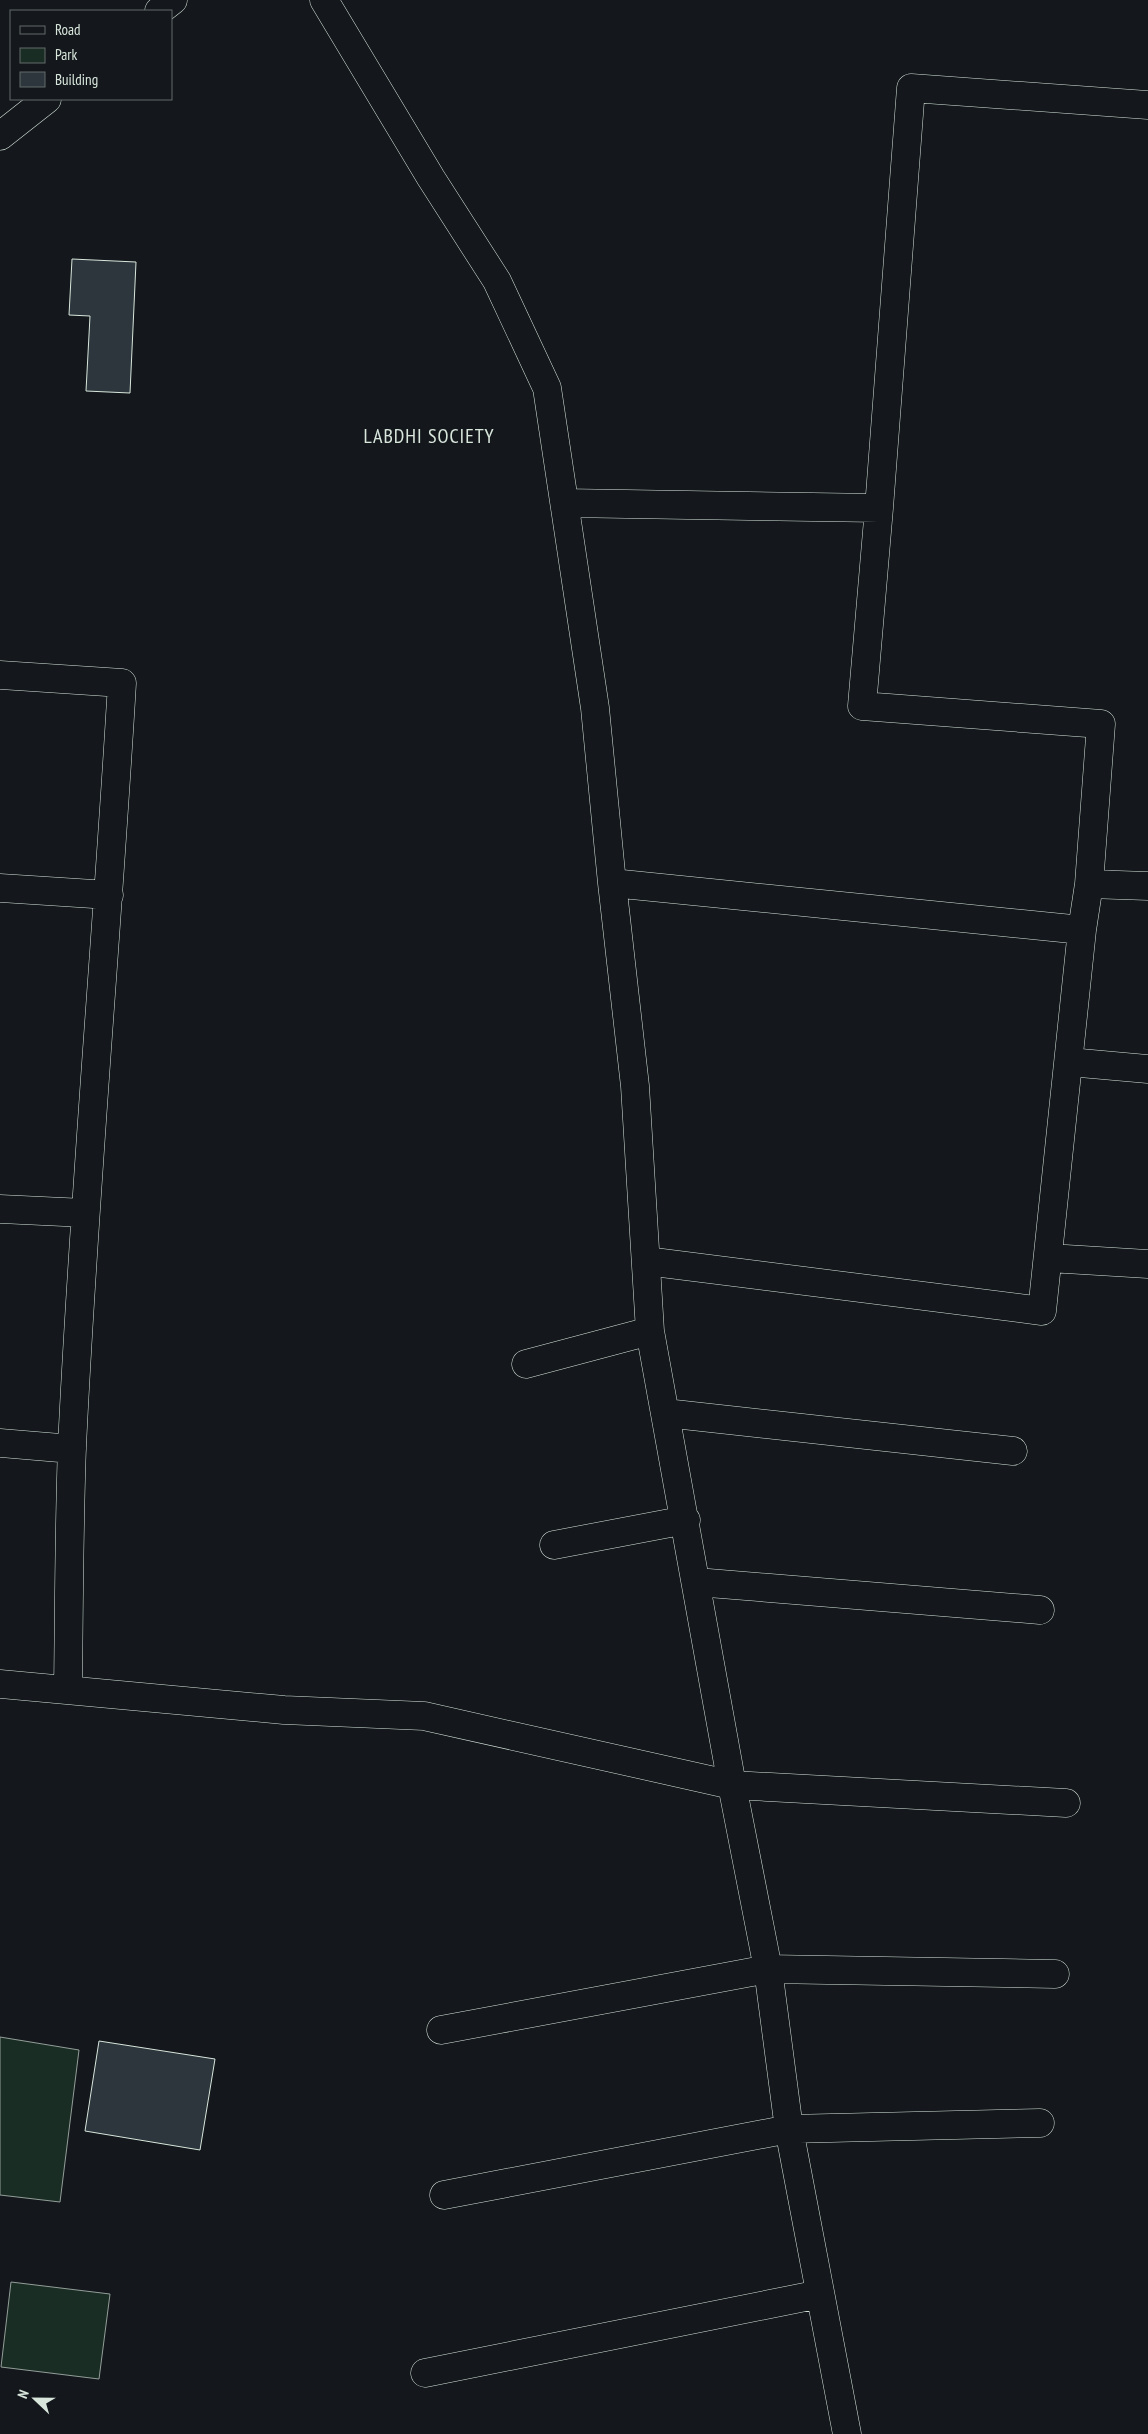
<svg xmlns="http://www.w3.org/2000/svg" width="1148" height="2434" viewBox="0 0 1148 2434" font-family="'PT Sans Narrow',sans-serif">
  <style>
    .green { fill: #1a2d24; stroke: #939e99 }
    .building { fill: #2c363c; stroke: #d8e6dc }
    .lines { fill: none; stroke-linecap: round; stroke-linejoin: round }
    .street-casing { stroke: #d8e6dc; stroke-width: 29 }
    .primary-casing { stroke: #d8e6dc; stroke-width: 29 }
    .street { stroke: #14181c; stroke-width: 28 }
    .primary { stroke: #14181c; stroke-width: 28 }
    .labels { text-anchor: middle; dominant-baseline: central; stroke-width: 4; stroke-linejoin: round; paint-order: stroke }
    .neighbourhood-label { font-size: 20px; letter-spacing: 1px; fill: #d8e6dc; stroke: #14181c }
  </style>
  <rect width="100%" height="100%" fill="#14181c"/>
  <!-- green -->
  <path class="green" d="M0,2037L79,2050L60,2202L0,2195Z
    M11,2282L110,2294L99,2379L1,2367Z"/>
  <!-- building -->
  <path class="building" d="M72,259L136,262L130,393L86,391L90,316L69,315Z
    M99,2041L215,2059L200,2150L85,2131Z"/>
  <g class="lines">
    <defs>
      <path id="street" d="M324,0L431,178L497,281L547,388L595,708L612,883L635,1086L650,1331L732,1785L768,1969L789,2129L847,2434
        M565,503L879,508L862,706L1101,724L1089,884L1082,930L1042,1311L646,1261
        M879,508L911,88L1148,105
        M0,675L122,683C107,938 84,1192 72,1447C69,1528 69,1609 68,1690
        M612,883L1082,930
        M1089,884L1148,886
        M0,888L109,895
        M1069,1062L1148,1069
        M0,1209L85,1213
        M1049,1258L1148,1264
        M526,1364L650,1331
        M665,1413L1013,1451
        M0,1443L72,1449
        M554,1545L686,1520
        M696,1582L1040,1610
        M0,1684L284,1710L424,1716L732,1785L1066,1803
        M441,2030L768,1969L1055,1974
        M444,2195L789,2129L1040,2123
        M425,2373L820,2294"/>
      <path id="primary" d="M159,11L173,0
        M0,136L47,99"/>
    </defs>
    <!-- street casing -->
    <use href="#street" class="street-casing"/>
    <!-- primary casing -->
    <use href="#primary" class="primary-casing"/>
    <!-- street -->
    <use href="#street" class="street"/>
    <!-- primary -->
    <use href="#primary" class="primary"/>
  </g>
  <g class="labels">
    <!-- neighbourhood labels -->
    <g class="neighbourhood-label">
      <text x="429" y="436">LABDHI SOCIETY</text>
    </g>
  </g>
  <!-- legend -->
  <rect x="10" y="10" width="162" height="90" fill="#14181c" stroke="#626a69"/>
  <rect x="20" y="26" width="25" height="8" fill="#14181c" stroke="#626a69"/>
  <text x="55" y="35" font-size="15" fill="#d8e6dc">Road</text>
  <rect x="20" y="48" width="25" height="15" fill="#1a2d24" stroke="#626a69"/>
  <text x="55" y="60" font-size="15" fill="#d8e6dc">Park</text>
  <rect x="20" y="72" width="25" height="15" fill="#2c363c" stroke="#626a69"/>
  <text x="55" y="85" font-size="15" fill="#d8e6dc">Building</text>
  <!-- north arrow -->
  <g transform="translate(35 2399) rotate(292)" stroke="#14181c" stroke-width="4" paint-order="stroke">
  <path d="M0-4L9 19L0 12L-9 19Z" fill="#d8e6dc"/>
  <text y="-8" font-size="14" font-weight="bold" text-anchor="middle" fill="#d8e6dc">N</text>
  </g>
</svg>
